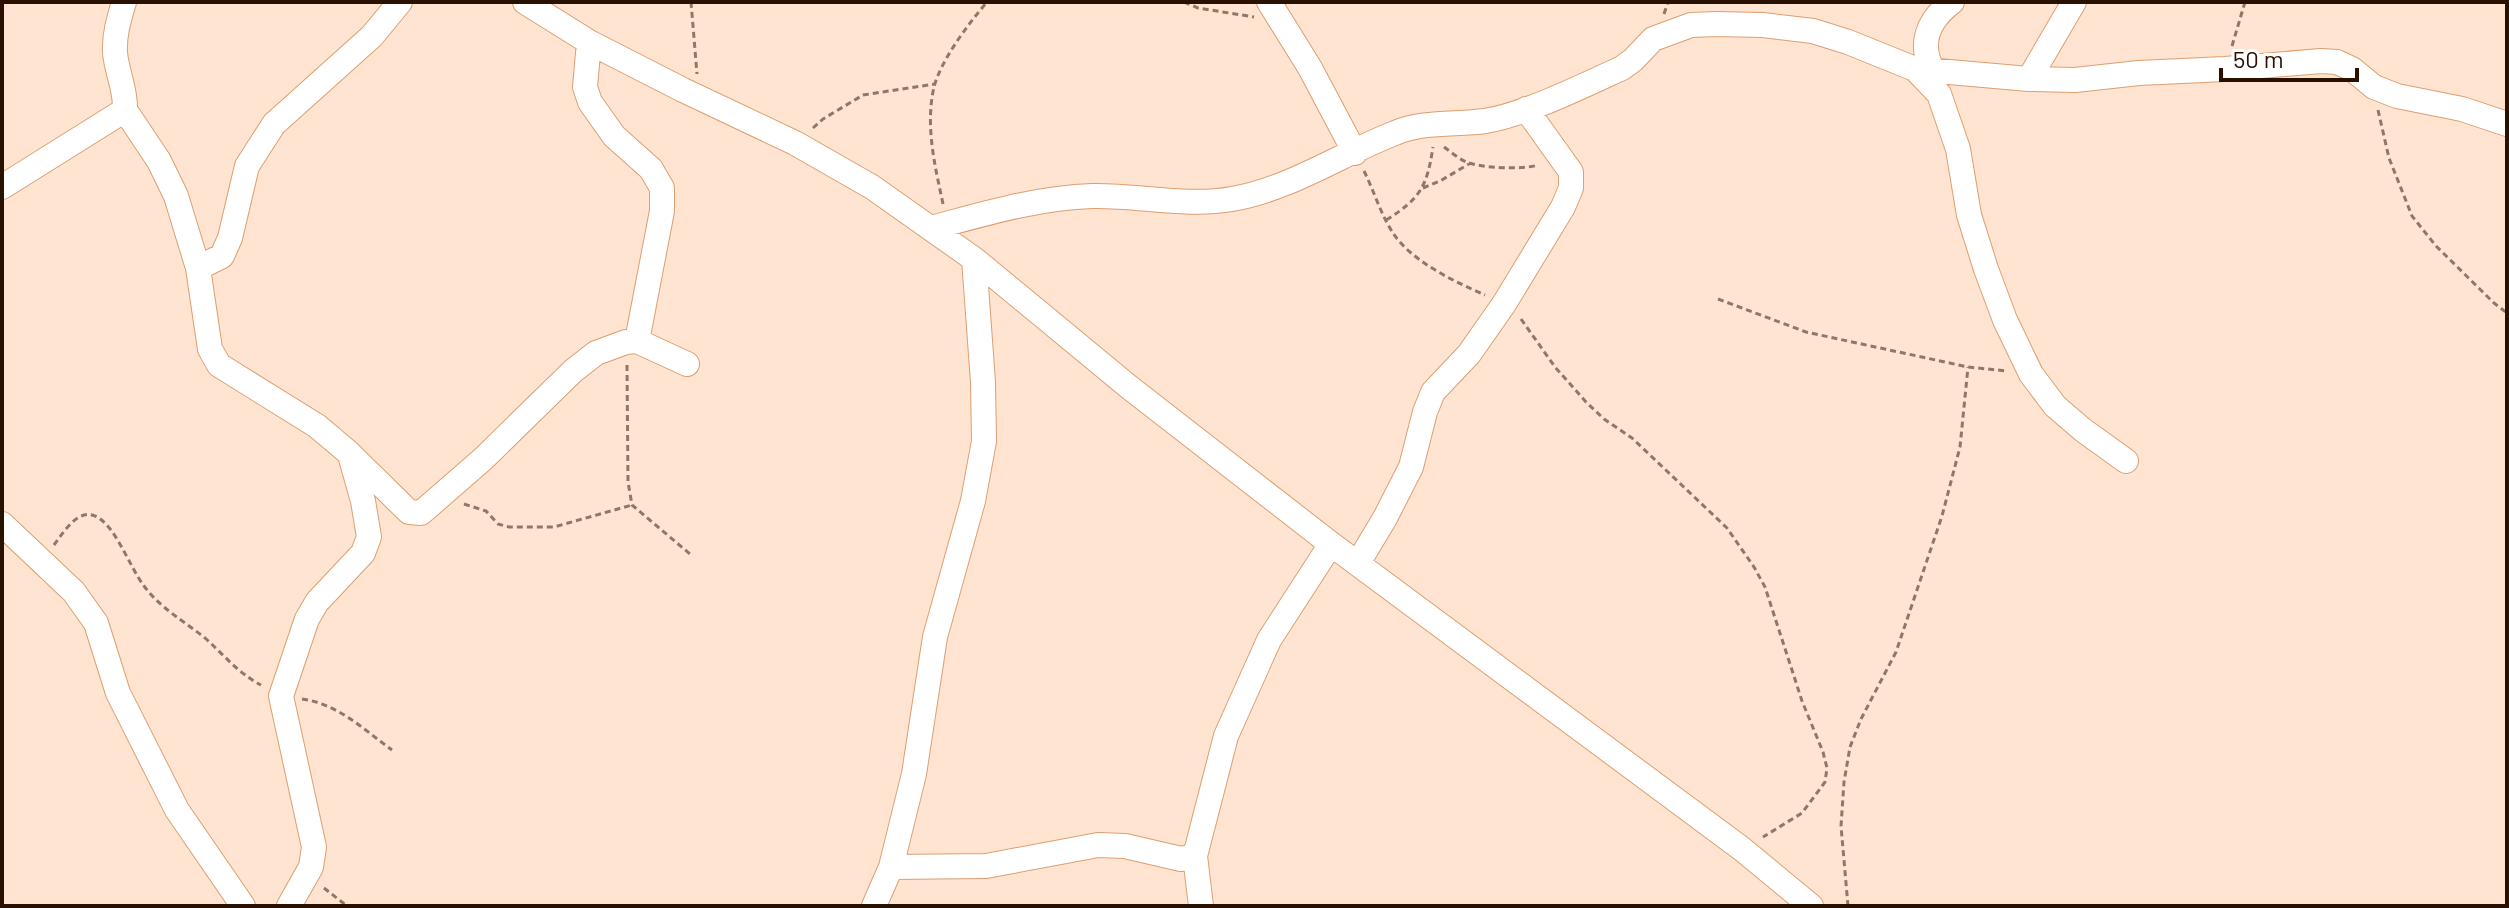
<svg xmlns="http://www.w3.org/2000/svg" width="2509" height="908" viewBox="0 0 2509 908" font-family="Barlow,sans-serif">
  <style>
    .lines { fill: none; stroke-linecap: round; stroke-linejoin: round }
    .minor-casing { stroke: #dd9e70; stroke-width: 26 }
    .path { stroke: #917866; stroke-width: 3; stroke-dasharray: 6 4; stroke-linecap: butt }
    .minor { stroke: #fff; stroke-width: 24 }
  </style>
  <rect width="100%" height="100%" fill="#ffe4d1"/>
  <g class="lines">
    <defs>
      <path id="minor" d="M525,2L589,42L683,90L795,143L872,187L974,259L1129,387L1331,544L1742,849L1811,906
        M1269,2L1310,68L1355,153
        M589,42L585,87L590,102L614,136L651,169L662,188V211L637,341
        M1915,69L1939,94L1958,149L1969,215L1986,269L2005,320L2031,374L2055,406L2083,430L2126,461
        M1933,71C1918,44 1928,20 1952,2
        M2029,79L2074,2
        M125,110L159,161L176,196L198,268L210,349L219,365L317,426L349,453L409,512L421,513L429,506L483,459L573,371L596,353L626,342L637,341L687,364
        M2,187L125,110C126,90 117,73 115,53C114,35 119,19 124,2
        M931,228C984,214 1036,198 1092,196C1138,195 1186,207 1232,199C1290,189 1341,154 1395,133C1423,121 1456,125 1485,121C1524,115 1585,85 1622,68L1633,60L1653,39L1691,25L1716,24L1763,25L1813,31L1848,42L1915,69L2029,79L2075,80L2139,73L2225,69L2321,61L2337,62L2352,69L2374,87L2397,96L2462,109L2507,124
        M198,268L222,256L230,238L247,166L274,124L372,36L400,2
        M2,524L74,592L96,623L118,693L177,810L243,906
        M1358,563L1385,518L1411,467L1425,412L1433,392L1469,354L1504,304L1563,207L1571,188V172L1526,109
        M891,867L986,866L1098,845L1125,846L1181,859L1195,856
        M289,906L311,867L314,847L281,696L307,619L317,602L363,553L369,537L363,501L350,455
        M874,906L891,867L914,774L935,637L973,501L984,441L983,382L974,259
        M1201,906L1195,856L1226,736L1269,640L1331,544"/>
    </defs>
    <!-- minor casing -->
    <use href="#minor" class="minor-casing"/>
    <!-- path -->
    <path class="path" d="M691,2L697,74
      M1184,2L1198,8L1254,17
      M1664,14L1668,2
      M2232,46L2245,2
      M2378,110L2389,158L2412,216L2436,246L2494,303L2507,313
      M813,128L823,119L863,95L935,84
      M1444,147C1451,152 1458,158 1466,162C1481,168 1523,170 1538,165
      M1364,171C1374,191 1381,215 1393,233C1411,261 1455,282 1485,295
      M1423,188L1440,181L1469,164
      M943,204C935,166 925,126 934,87C941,60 969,23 987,2
      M1386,220C1420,199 1427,187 1433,147
      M1718,299L1806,332L1968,367L2007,371
      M1521,319L1555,367L1586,402L1604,419L1632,438L1727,528L1754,567L1765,587L1802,701L1823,752L1827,768L1825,782L1802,813L1763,837
      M627,365L628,482L632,505L690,554
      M464,504L486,511L498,524L509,527H554L632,505
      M54,545C63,533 78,508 95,516C115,524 130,568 144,586C160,608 184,621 205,638C224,655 238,673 261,685
      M302,699C338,704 363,729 392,750
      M324,888L347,906
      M1848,906L1841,826L1844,782L1850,747L1861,719L1896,652L1942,516L1960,447L1968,367"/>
    <!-- minor -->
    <use href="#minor" class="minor"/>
  </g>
  <!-- border -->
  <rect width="2509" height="908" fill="none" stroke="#291101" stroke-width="8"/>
  <!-- scale -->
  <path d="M2221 68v12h136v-12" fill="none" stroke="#291101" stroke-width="4"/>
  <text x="2233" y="68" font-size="24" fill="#291101" stroke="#ffffff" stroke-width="6" paint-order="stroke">50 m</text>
</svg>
